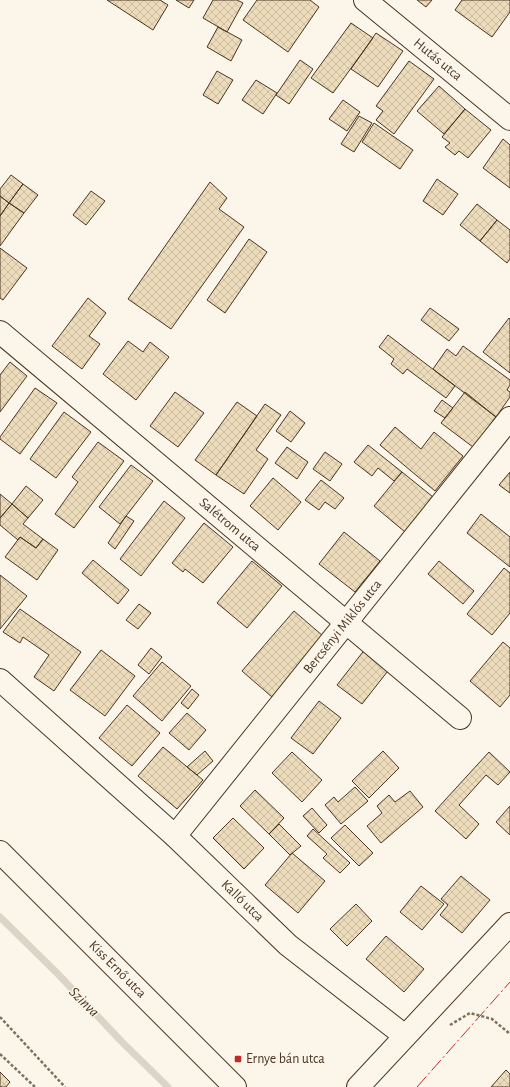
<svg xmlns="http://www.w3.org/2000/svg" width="510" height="1087" viewBox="0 0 510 1087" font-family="'Alegreya Sans',sans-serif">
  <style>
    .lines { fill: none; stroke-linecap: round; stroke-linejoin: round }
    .stream { stroke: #dcd4c6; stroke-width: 7 }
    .building { fill: url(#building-cross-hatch); stroke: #4a3520 }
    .street-casing { stroke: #4a3520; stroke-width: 24 }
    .secondary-casing { stroke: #4a3520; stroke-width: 24 }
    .path { stroke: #7f6f5c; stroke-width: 2.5; stroke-dasharray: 3 2; stroke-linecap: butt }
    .street { stroke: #fbf6e9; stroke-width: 22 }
    .secondary { stroke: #fbf6e9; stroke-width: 22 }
    .power { stroke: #c62828; stroke-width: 1; stroke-dasharray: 14 3 2 3; stroke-linecap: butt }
    .poi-dot { fill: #c62828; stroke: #fbf6e9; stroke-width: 1.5 }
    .labels { text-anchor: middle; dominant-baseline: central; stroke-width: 3; stroke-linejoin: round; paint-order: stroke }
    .street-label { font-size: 14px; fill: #4a3520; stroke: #fbf6e9 }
    .poi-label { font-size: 14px; fill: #4a3520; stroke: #fbf6e9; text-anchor: start }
    .water-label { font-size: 15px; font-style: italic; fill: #4a3520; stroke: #fbf6e9 }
  </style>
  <defs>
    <pattern id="building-cross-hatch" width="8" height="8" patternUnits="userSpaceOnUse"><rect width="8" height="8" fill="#ecdcbc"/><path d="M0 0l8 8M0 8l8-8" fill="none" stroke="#ccbda1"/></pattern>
  </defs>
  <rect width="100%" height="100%" fill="#fbf6e9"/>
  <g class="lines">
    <!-- stream -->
    <path class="stream" d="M0,917L58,974L121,1041L168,1087"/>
  </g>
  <!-- building -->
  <path class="building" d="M107,0H160L168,5L153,30Z
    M176,0H194L189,8Z
    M213,0H237L243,3L227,32L203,18Z
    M257,0H310L319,7L288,52L243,20Z
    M417,0H432L426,7Z
    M462,0H510V12L492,37L455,10Z
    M351,23L373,38L333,93L311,78Z
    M218,27L242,40L231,61L207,47Z
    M376,33L403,51L378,87L351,69Z
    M300,60L313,69L289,104L276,95Z
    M409,61L434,79L394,134L376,120L383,111L376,106Z
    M217,71L233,80L218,104L203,95Z
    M256,80L277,93L263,114L242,100Z
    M439,86L465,109L444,134L417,111Z
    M343,100L360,112L347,131L329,119Z
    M465,109L491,130L468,158L459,151L455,155L445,147L450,143L442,137Z
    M359,116L372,123L354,152L341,144Z
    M374,123L413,150L400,169L362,142Z
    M503,139L510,145V188L483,168Z
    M11,175L23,184L9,203L0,196V189Z
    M437,179L458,194L443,215L423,201Z
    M210,182L227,198L219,209L244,227L171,329L128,299Z
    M23,184L38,195L24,213L9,203Z
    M91,191L105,201L86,225L73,215Z
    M0,196L9,203L0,216Z
    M9,203L24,213L0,246V216Z
    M477,204L497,220L480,241L460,225Z
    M497,220L510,230V259L507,263L480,241Z
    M249,239L267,252L225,313L207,300Z
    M0,248L27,268L3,300L0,298Z
    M88,298L106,313L89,336L100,344L82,369L52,346Z
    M430,308L459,329L449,341L421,320Z
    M509,318L510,319V373L483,352Z
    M388,335L455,386L446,398L407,369L403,374L391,364L394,359L379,347Z
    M128,341L143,352L150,342L169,357L136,400L103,374Z
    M463,346L510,380V385L507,390L510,392V397L496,417L433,369L447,349L456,356Z
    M10,362L27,376L0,412V375Z
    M35,388L57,403L20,454L0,439V437Z
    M175,392L204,413L178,447L150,426Z
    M465,392L496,417L473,447L441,423Z
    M442,400L453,408L445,418L434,411Z
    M237,402L257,416L216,475L195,460Z
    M265,404L281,415L256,450L268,459L244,494L216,475Z
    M290,411L305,423L291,442L276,431Z
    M64,412L91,432L56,478L30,459Z
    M395,427L421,449L434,432L463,456L435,491L380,445Z
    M98,442L124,461L74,528L55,514L78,482L72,477Z
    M368,445L402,472L394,481L378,468L372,476L354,462Z
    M287,447L308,462L297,479L275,463Z
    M325,452L342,464L330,481L313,469Z
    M131,465L153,481L120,524L99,507Z
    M402,472L433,497L405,532L374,506Z
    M510,472V493L499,485Z
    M273,478L301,502L278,530L250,506Z
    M321,480L344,498L335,509L325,502L319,510L305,500Z
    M26,486L43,500L28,518L12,504Z
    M0,494L12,504L0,518Z
    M164,501L185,518L141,576L120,559Z
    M12,504L28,518L23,524L43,539L36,548L20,537L18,540L0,525V518Z
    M481,514L510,537V567L467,533Z
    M126,516L134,521L115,549L108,543Z
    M204,523L233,547L203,583L185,569L183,572L172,563Z
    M344,532L380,561L355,592L319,564Z
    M20,537L36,548L43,539L58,550L37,580L5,557Z
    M93,560L129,590L118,604L82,573Z
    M252,561L282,586L247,628L217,603Z
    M439,561L474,591L463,604L428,574Z
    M504,568L510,573V613L492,635L467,614Z
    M0,575L27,596L0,629Z
    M139,604L151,613L138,629L126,620Z
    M20,609L81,652L54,691L34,677L49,655L23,637L20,643L3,632Z
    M294,611L323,636L272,697L242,671Z
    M503,642L510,648V695L500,707L470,681Z
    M151,648L162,657L149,674L138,665Z
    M366,648L391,667L362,704L337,685Z
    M101,650L135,676L105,716L70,690Z
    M162,662L191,686L162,721L133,696Z
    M192,689L199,695L188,709L181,703Z
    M319,701L341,718L313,754L291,738Z
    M127,705L160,733L132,766L99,738Z
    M187,713L206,730L189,750L169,733Z
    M163,747L203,780L177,809L138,776Z
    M205,751L213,761L197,775L187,767Z
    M383,751L399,768L369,798L352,781Z
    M292,752L322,780L302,802L272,773Z
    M489,752L510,772L498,785L486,775L459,805L479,824L466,839L435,811Z
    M355,787L368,801L341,824L325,805L334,797L338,802Z
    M255,790L284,818L269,834L240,806Z
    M410,791L423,807L381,843L367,826L382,813L377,806L389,795L395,802Z
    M510,806V835L496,822Z
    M312,808L327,825L319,833L303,816Z
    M233,818L264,848L244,869L213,838Z
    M279,824L301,846L290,855L269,834Z
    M345,825L373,853L359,866L331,838Z
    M313,829L350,863L340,873L323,858L327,854L307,836Z
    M292,853L325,881L298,913L265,885Z
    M461,876L490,900L462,933L440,915L448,905L441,899Z
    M421,886L444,904L422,930L400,912Z
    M356,904L372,921L347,946L330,929Z
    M386,936L424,969L404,992L366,959Z
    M506,1070L510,1074V1087H491Z
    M0,1072L10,1082L6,1087H0Z"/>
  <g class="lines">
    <defs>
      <g id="street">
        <path id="s1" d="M365,0L510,119"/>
        <path id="s2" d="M0,332L460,718"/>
        <path id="s3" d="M0,680L175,836L288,945L405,1036"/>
        <path id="s4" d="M175,836L510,418"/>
        <path d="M358,1087L510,924"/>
      </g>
      <g id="secondary">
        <path id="s5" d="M0,852L235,1087"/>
      </g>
    </defs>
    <!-- street casing -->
    <use href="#street" class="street-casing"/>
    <!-- secondary casing -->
    <use href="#secondary" class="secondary-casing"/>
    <!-- path -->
    <path class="path" d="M0,1017L65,1087
      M450,1025L470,1013L492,1019L510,1034
      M0,1054L35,1087"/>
    <!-- street -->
    <use href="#street" class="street"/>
    <!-- secondary -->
    <use href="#secondary" class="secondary"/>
    <!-- power -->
    <path class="power" d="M417,1087L510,982"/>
  </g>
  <!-- markers -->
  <rect class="poi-dot" x="234" y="1055" width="8" height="8" rx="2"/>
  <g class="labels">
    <!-- street labels -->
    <g class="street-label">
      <text stroke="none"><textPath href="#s1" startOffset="94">Hutás utca</textPath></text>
      <text stroke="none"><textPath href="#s2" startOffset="300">Salétrom utca</textPath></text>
      <text stroke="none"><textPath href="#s4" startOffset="268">Bercsényi Miklós utca</textPath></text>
      <text stroke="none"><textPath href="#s3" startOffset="328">Kalló utca</textPath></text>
      <text stroke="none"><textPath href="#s5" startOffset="166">Kiss Ernő utca</textPath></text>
    </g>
    <!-- poi labels -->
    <g class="poi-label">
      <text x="246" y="1059">Ernye bán utca</text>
    </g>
    <!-- water labels -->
    <g class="water-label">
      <text transform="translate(84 1002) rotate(45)">Szinva</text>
    </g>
  </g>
</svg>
